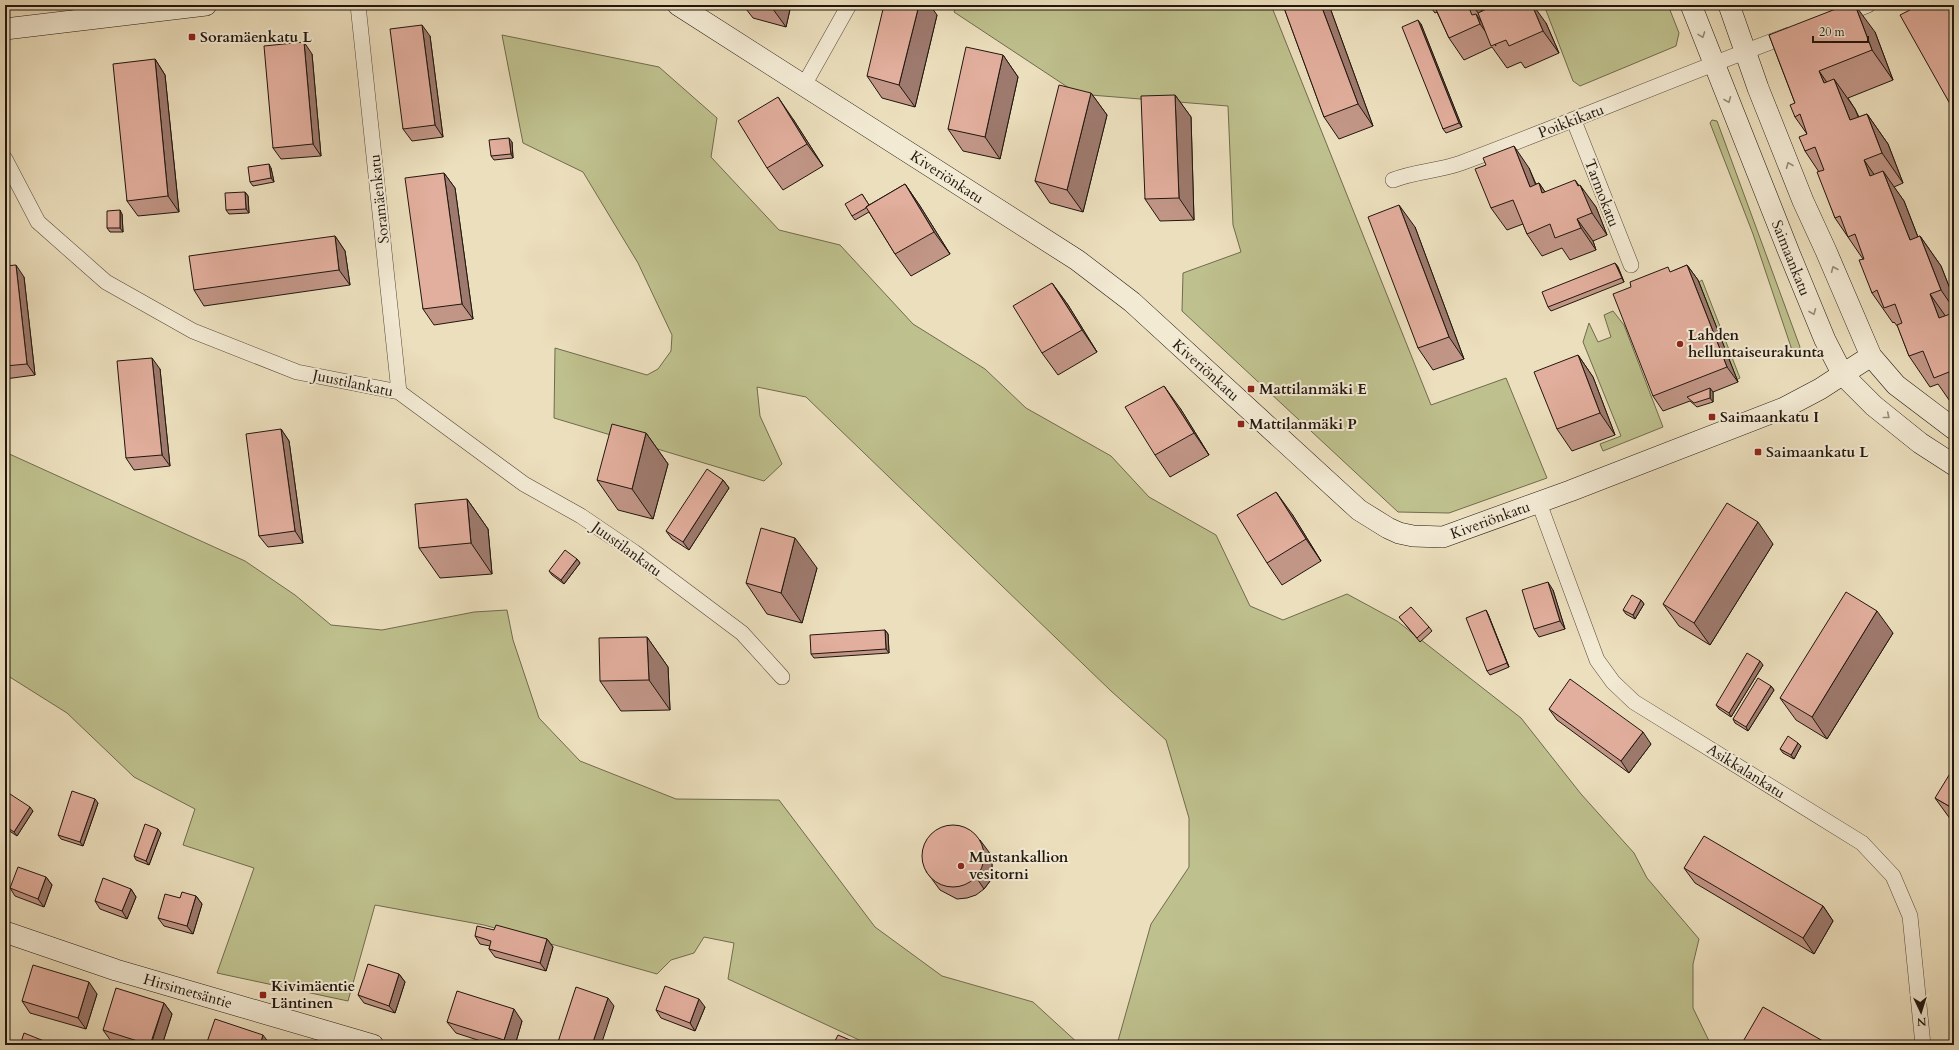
<svg xmlns="http://www.w3.org/2000/svg" width="1959" height="1050" viewBox="0 0 1959 1050" font-family="Cardo,serif">
  <style>
    .green { fill: #bec08d; stroke: #706b4e }
    .lines { fill: none; stroke-linecap: round; stroke-linejoin: round }
    .street-casing { stroke: #54483a; stroke-width: 16 }
    .secondary-casing { stroke: #21160e; stroke-width: 22 }
    .street { stroke: #f3ead4; stroke-width: 15 }
    .secondary { stroke: #f3ead4; stroke-width: 21 }
    .wall { fill: #c29687; stroke: #21160e }
    .shaded-wall { fill: #9e7a6e; stroke: #21160e }
    .building { fill: #e2ae9d; stroke: #21160e }
    .oneway { stroke: #948b7b }
    .poi-dot { fill: #8f2418; stroke: #f3ead4; stroke-width: 1.5 }
    .labels { text-anchor: middle; dominant-baseline: central; stroke-width: 4; stroke-linejoin: round; paint-order: stroke }
    .poi-label { font-size: 15px; font-weight: bold; fill: #21160e; stroke: #f3ead4; text-anchor: start }
    .street-label { font-size: 15px; fill: #21160e; stroke: #f3ead4 }
  </style>
  <rect width="100%" height="100%" fill="#ecdfbd"/>
  <filter id="stains"><feTurbulence type="fractalNoise" baseFrequency=".005" numOctaves="4"/><feColorMatrix values="0 0 0 0 .2 0 0 0 0 .09 0 0 0 0 .02 0 0 0 .5 -.17"/></filter>
  <radialGradient id="worn" r=".72"><stop offset=".6" stop-color="#630" stop-opacity="0"/><stop offset="1" stop-color="#630" stop-opacity=".3"/></radialGradient>
  <!-- green -->
  <path class="green" d="M957,5H1271L1431,405L1506,378L1547,478L1449,513L1398,512L1182,311L1183,273L1241,252L1233,225L1228,106L1078,94L954,12Z
    M1544,5H1668L1679,33L1676,46L1580,86L1573,81Z
    M502,35L659,67L717,118L711,157L779,230L840,245L913,324L985,369L1026,408L1111,456L1149,497L1216,535L1250,606L1283,620L1347,594L1397,621L1521,718L1581,794L1634,853L1647,878L1699,939L1693,964V1008L1711,1045H1084L1118,1041L1151,924L1189,867V818L1166,740L1111,691L806,397L757,387L760,416L782,464L764,481L554,418L555,348L647,375L658,369L671,351L672,335L638,263L583,172L523,143Z
    M1712,120L1717,121L1800,347L1797,356H1794L1753,234L1710,123Z
    M1702,280L1740,378L1736,380L1699,282Z
    M1613,311L1624,325L1663,427L1603,451L1600,444L1621,436L1583,342L1589,323L1598,342L1611,337L1604,315Z
    M5,452L245,561L295,595L331,625L382,630L474,612L507,610L513,640L539,718L580,761L676,799L779,800L875,927L942,976L1033,1002L1080,1045H870L728,979L734,943L704,937L694,953L671,960L657,974L484,925L375,905L348,1001L217,973L254,868L183,845L195,809L134,777L67,713L5,674Z"/>
  <g class="lines">
    <defs>
      <path id="street" d="M358,5L399,392
        M1840,16L1868,5
        M804,85L849,5
        M1574,121L1631,265
        M5,159L38,222L106,282L193,331L297,372L399,392L524,484L581,516L634,552L742,633L782,677
        M1393,180C1415,171 1439,171 1461,163C1571,122 1679,76 1789,35
        M1539,503L1597,660L1613,682L1634,702L1862,843L1893,876L1910,916L1923,1045"/>
      <path id="secondary" d="M678,5L1077,260L1132,302L1359,510L1388,528L1399,533L1413,536L1443,537L1570,491L1784,408L1820,389L1871,356
        M1691,5L1790,255L1825,340L1843,375L1874,406L1920,443L1954,465
        M1729,5L1758,88L1803,201L1826,251L1871,356L1896,385L1954,429
        M5,29L206,5
        M5,932L116,970L373,1045"/>
    </defs>
    <!-- street casing -->
    <use href="#street" class="street-casing"/>
    <!-- secondary casing -->
    <use href="#secondary" class="secondary-casing"/>
    <!-- street -->
    <use href="#street" class="street"/>
    <!-- secondary -->
    <use href="#secondary" class="secondary"/>
  </g>
  <!-- wall -->
  <path class="wall" d="M743,5H791L786,27L753,18Z
    M1283,5H1329L1373,126L1339,139L1324,117Z
    M1429,5H1479L1481,11L1495,5L1498,9L1546,23L1559,53L1525,68L1521,62L1507,68L1492,47L1464,60L1449,38L1437,12L1435,13Z
    M937,15L915,107L882,98L867,76Z
    M1421,24L1462,127L1446,133L1443,129Z
    M1875,32L1893,80L1848,98L1855,109L1859,117L1867,114L1888,144L1903,183L1894,187L1904,201L1918,237L1920,236L1941,266L1954,299V407L1938,384L1930,387L1909,356L1898,327L1894,322L1893,323L1872,293L1863,259L1835,218L1819,172L1805,151L1807,134L1795,117V103L1769,35Z
    M430,36L443,137L412,141L403,129Z
    M312,54L321,156L281,159L273,148Z
    M1003,55L1018,77L1000,159L963,151L948,129Z
    M155,59L165,75L179,212L138,216L127,201Z
    M1091,93L1107,115L1083,212L1050,203L1035,181Z
    M1175,95L1191,117L1194,220L1160,221L1145,199Z
    M793,119L823,166L783,190L767,168Z
    M512,142L513,158L494,160L491,156Z
    M271,168L274,182L253,186L250,182Z
    M1529,168L1536,184L1539,183L1545,192L1579,186L1596,207L1607,235L1593,241L1596,250L1570,260L1562,248L1542,256L1527,234L1523,224L1507,230L1491,208Z
    M444,173L455,188L473,319L434,325L423,309Z
    M905,184L920,206L950,254L911,276L895,254L869,212L855,220L852,216L862,194L869,205Z
    M245,192L248,196L249,213L229,214L226,210Z
    M122,214L123,232H110L107,228Z
    M1415,227L1464,359L1433,370L1418,348Z
    M335,236L345,251L350,285L204,306L194,290Z
    M1615,263L1618,267L1624,282L1551,311L1548,307Z
    M1687,265L1698,280L1738,382L1713,392V402L1697,407L1690,401L1663,411L1653,396L1671,272Z
    M5,266L24,277L35,375L5,379Z
    M1052,283L1068,305L1097,352L1058,375L1042,353Z
    M1578,355L1593,377L1615,435L1572,451L1557,429Z
    M160,369L170,466L134,470L126,458Z
    M1180,408L1209,455L1170,477L1155,455Z
    M281,429L289,441L303,543L268,547L259,536Z
    M646,433L668,464L653,519L618,510L597,480Z
    M723,480L729,488L689,550L672,539L666,531Z
    M467,499L488,529L492,574L440,578L419,548Z
    M1292,514L1321,561L1282,585L1267,563Z
    M1773,544L1710,645L1679,626L1663,604Z
    M577,559L580,563L564,584L552,575L549,571Z
    M817,568L802,623L767,614L746,583Z
    M1553,590L1565,629L1539,637L1534,629Z
    M1641,600L1644,604L1635,619L1626,614L1623,610Z
    M1488,614L1509,667L1490,675L1487,671Z
    M1399,617L1429,627L1432,631L1420,642Z
    M885,630L888,634L889,653L814,658L811,654Z
    M1893,633L1827,739L1796,720L1780,698Z
    M647,637L668,667L670,710L621,711L600,681Z
    M1763,665L1731,717L1719,709L1716,705Z
    M1771,686L1774,690L1748,731L1735,723L1733,719Z
    M1549,709L1651,744L1629,773L1557,720Z
    M1798,743L1801,746L1794,759L1783,753L1780,749Z
    M1935,798L1954,809V822L1951,820Z
    M5,803L33,811L17,836L5,828Z
    M98,803L83,846L61,839L58,835Z
    M161,833L149,865L136,860L134,856Z
    M989,852L992,861V871L990,881L984,889L976,895L967,898L957,899L940,890L926,871Z
    M1684,868L1823,906L1833,921L1814,954L1695,883Z
    M46,877L52,885L44,907L15,896L10,888Z
    M131,889L136,897L127,919L100,909L95,901Z
    M196,896L202,904L193,934L164,926L158,918L180,898Z
    M494,930L547,939L553,947L546,971L495,957L489,949L490,946L480,944L475,936Z
    M399,974L405,982L395,1013L364,1003L358,995Z
    M97,994L86,1029L30,1013L22,1001Z
    M164,1003L172,1014L162,1045H123L111,1041L103,1030Z
    M705,1007L695,1031L661,1018L656,1010Z
    M522,1021L515,1045H493L456,1033L447,1022Z"/>
  <!-- shaded-wall -->
  <path class="shaded-wall" d="M770,5H791L786,27Z
    M919,5H930L937,15L915,107L899,85Z
    M1321,5H1329L1373,126L1358,104Z
    M1473,5H1479L1489,28L1473,6Z
    M1532,5H1533L1546,23L1559,53L1543,31Z
    M1855,5L1875,32L1893,80L1872,50Z
    M1476,14L1491,36L1496,46L1480,24Z
    M1418,20L1421,24L1462,127L1459,123Z
    M422,25L430,36L443,137L435,125Z
    M304,42L312,54L321,156L313,144Z
    M1003,55L1018,77L1000,159L985,137Z
    M155,59L165,75L179,212L168,196Z
    M1819,71L1840,101L1824,83Z
    M1834,79L1855,109L1872,151L1850,120Z
    M1091,93L1107,115L1083,212L1067,190Z
    M1175,95L1191,117L1194,220L1179,198Z
    M778,97L793,119L823,166L807,144Z
    M1867,114L1888,144L1903,183L1882,153Z
    M509,138L512,142L513,158L511,154Z
    M1514,146L1529,168L1545,209L1530,187Z
    M1864,160L1885,190L1870,176Z
    M269,164L271,168L274,182L271,178Z
    M1883,171L1904,201L1931,271L1910,240Z
    M444,173L455,188L473,319L462,304Z
    M1575,180L1583,191L1580,185L1596,207L1607,235L1592,213L1578,186Z
    M1539,183L1554,205L1542,193Z
    M905,184L920,206L950,254L934,232Z
    M245,192L248,196L249,213L246,209Z
    M1399,205L1415,227L1464,359L1449,337Z
    M120,210L122,214L123,232L120,228Z
    M1577,219L1593,241L1596,250L1581,228Z
    M335,236L345,251L350,285L339,270Z
    M1920,236L1941,266L1954,299V309L1941,290Z
    M1615,263L1618,267L1624,282L1622,278Z
    M16,265L24,277L35,375L27,364Z
    M1687,265L1698,280L1738,382L1727,367Z
    M1052,283L1068,305L1097,352L1082,330Z
    M1930,294L1951,324L1939,318Z
    M1578,355L1593,377L1615,435L1600,413Z
    M152,358L160,369L170,466L162,455Z
    M1164,386L1180,408L1209,455L1194,433Z
    M1710,388L1713,392V402L1710,398Z
    M281,429L289,441L303,543L295,531Z
    M646,433L668,464L653,519L632,489Z
    M723,480L729,488L689,550L683,542Z
    M1276,492L1292,514L1321,561L1306,539Z
    M467,499L488,529L492,574L471,543Z
    M1758,522L1773,544L1710,645L1694,623Z
    M795,538L817,568L802,623L781,593Z
    M577,559L580,563L564,584L561,580Z
    M1548,582L1553,590L1565,629L1560,621Z
    M1641,600L1644,604L1635,619L1633,615Z
    M1486,610L1488,614L1509,667L1507,663Z
    M1877,611L1893,633L1827,739L1812,717Z
    M885,630L888,634L889,653L886,649Z
    M647,637L668,667L670,710L649,680Z
    M1760,661L1763,665L1731,717L1729,713Z
    M1771,686L1774,690L1748,731L1746,727Z
    M1643,732L1651,744L1629,773L1621,761Z
    M1798,743L1801,746L1794,759L1791,755Z
    M95,799L98,803L83,846L80,842Z
    M30,807L33,811L17,836L14,832Z
    M158,829L161,833L149,865L146,861Z
    M980,840L989,852L992,861V871L990,881L984,889L976,877Z
    M46,877L52,885L44,907L38,899Z
    M131,889L136,897L127,919L122,911Z
    M196,896L202,904L193,934L187,926Z
    M1823,906L1833,921L1814,954L1803,938Z
    M547,939L553,947L546,971L540,963Z
    M399,974L405,982L395,1013L389,1006Z
    M89,982L97,994L86,1029L78,1018Z
    M608,998L614,1006L601,1045H592Z
    M699,999L705,1007L695,1031L690,1023Z
    M164,1003L172,1014L162,1045H151Z
    M514,1009L522,1021L515,1045H508L504,1040Z
    M263,1035L269,1043L268,1045H260Z
    M44,1041L47,1045H43Z"/>
  <!-- building -->
  <path class="building" d="M884,5H919L899,85L867,76Z
    M1283,5H1321L1358,104L1324,117Z
    M1434,5H1473V6L1469,8L1472,15L1476,14L1480,24L1449,38Z
    M1495,5L1497,9L1507,5H1532L1543,31L1509,46L1506,40L1491,46L1478,13Z
    M1846,5H1855L1872,50L1819,71L1824,83L1834,79L1850,120L1867,114L1882,153L1864,160L1870,176L1883,171L1910,240L1920,236L1941,290L1930,294L1939,318L1953,313L1954,316V370L1934,378L1923,351L1909,356L1897,325L1902,323L1895,304L1884,308L1877,290L1872,293L1859,260L1864,259L1855,234L1848,237L1840,216L1835,218L1817,172L1824,170L1815,147L1805,151L1799,137L1807,134L1800,114L1795,117L1790,105L1795,103L1769,35Z
    M1907,5H1954V111L1900,15L1910,10Z
    M1418,20L1459,123L1443,129L1402,27Z
    M422,25L435,125L403,129L390,29Z
    M304,42L313,144L273,148L264,46Z
    M966,47L1003,55L985,137L948,129Z
    M155,59L168,196L127,201L113,64Z
    M1059,85L1091,93L1067,190L1035,181Z
    M1175,95L1179,198L1145,199L1141,96Z
    M778,97L807,144L767,168L738,121Z
    M509,138L511,154L491,156L489,140Z
    M1514,146L1530,187L1539,183L1542,193L1575,180L1578,186L1580,185L1592,213L1577,219L1581,228L1555,238L1550,224L1527,234L1513,200L1491,208L1475,169L1486,165L1483,158Z
    M269,164L271,178L250,182L248,167Z
    M444,173L462,304L423,309L405,178Z
    M905,184L934,232L895,254L866,207Z
    M245,192L246,209L226,210L225,193Z
    M862,194L869,205L866,207V208L852,216L845,204Z
    M1399,205L1449,337L1418,348L1368,217Z
    M120,210V228H107V211Z
    M335,236L339,270L194,290L189,256Z
    M1615,263L1622,278L1548,307L1542,292Z
    M16,265L27,364L5,366V266Z
    M1687,265L1727,367L1653,396L1613,294L1631,287L1630,282L1668,267L1670,272Z
    M1052,283L1082,330L1042,353L1013,306Z
    M1578,355L1600,413L1557,429L1534,372Z
    M152,358L162,455L126,458L117,361Z
    M1164,386L1194,433L1155,455L1125,407Z
    M1710,388V398L1694,403L1687,397Z
    M612,424L646,433L632,489L597,480Z
    M281,429L295,531L259,536L246,434Z
    M707,469L723,480L683,542L666,531Z
    M1276,492L1306,539L1267,563L1237,515Z
    M467,499L471,543L419,548L415,504Z
    M1727,503L1758,522L1694,623L1663,604Z
    M761,528L795,538L781,593L746,583Z
    M565,550L577,559L561,580L549,571Z
    M1548,582L1560,621L1534,629L1522,590Z
    M1846,592L1877,611L1812,717L1780,698Z
    M1632,595L1641,600L1633,615L1623,610Z
    M1411,607L1429,627L1417,638L1399,617Z
    M1486,610L1507,663L1487,671L1466,618Z
    M885,630L886,649L811,654L810,635Z
    M647,637L649,680L600,681L599,638Z
    M1747,653L1760,661L1729,713L1716,705Z
    M1758,678L1771,686L1746,727L1733,719Z
    M1570,679L1643,732L1621,761L1549,709Z
    M1788,736L1798,743L1791,755L1780,749Z
    M1954,767V809L1935,798Z
    M72,791L95,799L80,842L58,835Z
    M10,794L30,807L14,832L5,826V803Z
    M145,824L158,829L146,861L134,856Z
    M922 856a31 31 0 1 1 62 0a31 31 0 1 1-62 0Z
    M1704,836L1823,906L1803,938L1684,868Z
    M18,867L46,877L38,899L10,888Z
    M103,878L131,889L122,911L95,901Z
    M182,892L196,896L187,926L158,918L165,894L180,898Z
    M496,925L547,939L540,963L489,949L491,941L475,936L477,926L494,930Z
    M368,964L399,974L389,1006L358,995Z
    M33,965L89,982L78,1018L22,1001Z
    M665,986L699,999L690,1023L656,1010Z
    M576,987L608,998L592,1045H557Z
    M116,988L164,1003L150,1045L103,1030Z
    M457,991L514,1009L504,1040L447,1022Z
    M1763,1007L1830,1045H1741Z
    M215,1019L263,1035L260,1045H206Z
    M24,1033L44,1041L43,1045H20Z
    M838,1035L862,1045H833Z"/>
  <!-- one-way arrows -->
  <defs><path id="oneway-chevron" d="M-2-3.5L2.5 0L-2 3.5" fill="none" stroke-width="1.6" stroke-linecap="round" stroke-linejoin="round"/></defs>
  <g class="oneway">
    <use href="#oneway-chevron" transform="translate(1702 35) rotate(70)"/>
    <use href="#oneway-chevron" transform="translate(1728 100) rotate(68)"/>
    <use href="#oneway-chevron" transform="translate(1789 165) rotate(-112)"/>
    <use href="#oneway-chevron" transform="translate(1834 269) rotate(-113)"/>
    <use href="#oneway-chevron" transform="translate(1813 312) rotate(68)"/>
    <use href="#oneway-chevron" transform="translate(1887 416) rotate(39)"/>
  </g>
  <!-- markers -->
  <g class="poi-dot">
    <rect x="188" y="33" width="8" height="8" rx="2"/>
    <circle cx="1680" cy="344" r="4"/>
    <rect x="1247" y="385" width="8" height="8" rx="2"/>
    <rect x="1708" y="413" width="8" height="8" rx="2"/>
    <rect x="1237" y="420" width="8" height="8" rx="2"/>
    <rect x="1754" y="448" width="8" height="8" rx="2"/>
    <circle cx="961" cy="866" r="4"/>
    <rect x="259" y="991" width="8" height="8" rx="2"/>
  </g>
  <g class="labels">
    <!-- poi labels -->
    <g class="poi-label">
      <text x="200" y="37">Soramäenkatu L</text>
      <text x="1688" y="335">Lahden<tspan x="1688" dy="17">helluntaiseurakunta</tspan></text>
      <text x="1259" y="389">Mattilanmäki E</text>
      <text x="1720" y="417">Saimaankatu I</text>
      <text x="1249" y="424">Mattilanmäki P</text>
      <text x="1766" y="452">Saimaankatu L</text>
      <text x="969" y="857">Mustankallion<tspan x="969" dy="17">vesitorni</tspan></text>
      <text x="271" y="986">Kivimäentie<tspan x="271" dy="17">Läntinen</tspan></text>
    </g>
    <!-- street labels -->
    <g class="street-label">
      <text transform="translate(1571 121) rotate(-21)">Poikkikatu</text>
      <text transform="translate(947 177) rotate(33)">Kiveriönkatu</text>
      <text transform="translate(1602 193) rotate(69)">Tarmokatu</text>
      <text transform="translate(379 199) rotate(-96)">Soramäenkatu</text>
      <text transform="translate(1791 258) rotate(68)">Saimaankatu</text>
      <text transform="translate(1206 370) rotate(42)">Kiveriönkatu</text>
      <text transform="translate(353 383) rotate(12)">Juustilankatu</text>
      <text transform="translate(1490 520) rotate(-20)">Kiveriönkatu</text>
      <text transform="translate(627 549) rotate(36)">Juustilankatu</text>
      <text transform="translate(1746 771) rotate(32)">Asikkalankatu</text>
      <text transform="translate(188 991) rotate(16)">Hirsimetsäntie</text>
    </g>
  </g>
  <!-- margin -->
  <rect width="1959" height="1050" fill="none" stroke="#ecdfbd" stroke-width="20"/>
  <rect x="6" y="6" width="1947" height="1038" fill="none" stroke="#21160e" stroke-width="2"/>
  <rect x="10" y="10" width="1939" height="1030" fill="none" stroke="#21160e"/>
  <!-- north arrow -->
  <g transform="translate(1921 1012) rotate(176)" stroke="#f3ead4" stroke-width="3" paint-order="stroke">
  <path d="M0-3L7 15L0 10L-7 15Z" fill="#21160e"/>
  <text y="-6" font-size="11" font-weight="bold" text-anchor="middle" fill="#21160e">N</text>
  </g>
  <!-- scale -->
  <path d="M1813 36v6h55v-6" fill="none" stroke="#21160e" stroke-width="2"/>
  <text x="1819" y="36" font-size="12" fill="#21160e" stroke="#f3ead4" stroke-width="3" paint-order="stroke">20 m</text>
  <rect width="100%" height="100%" filter="url(#stains)"/>
  <rect width="100%" height="100%" fill="url(#worn)"/>
</svg>
